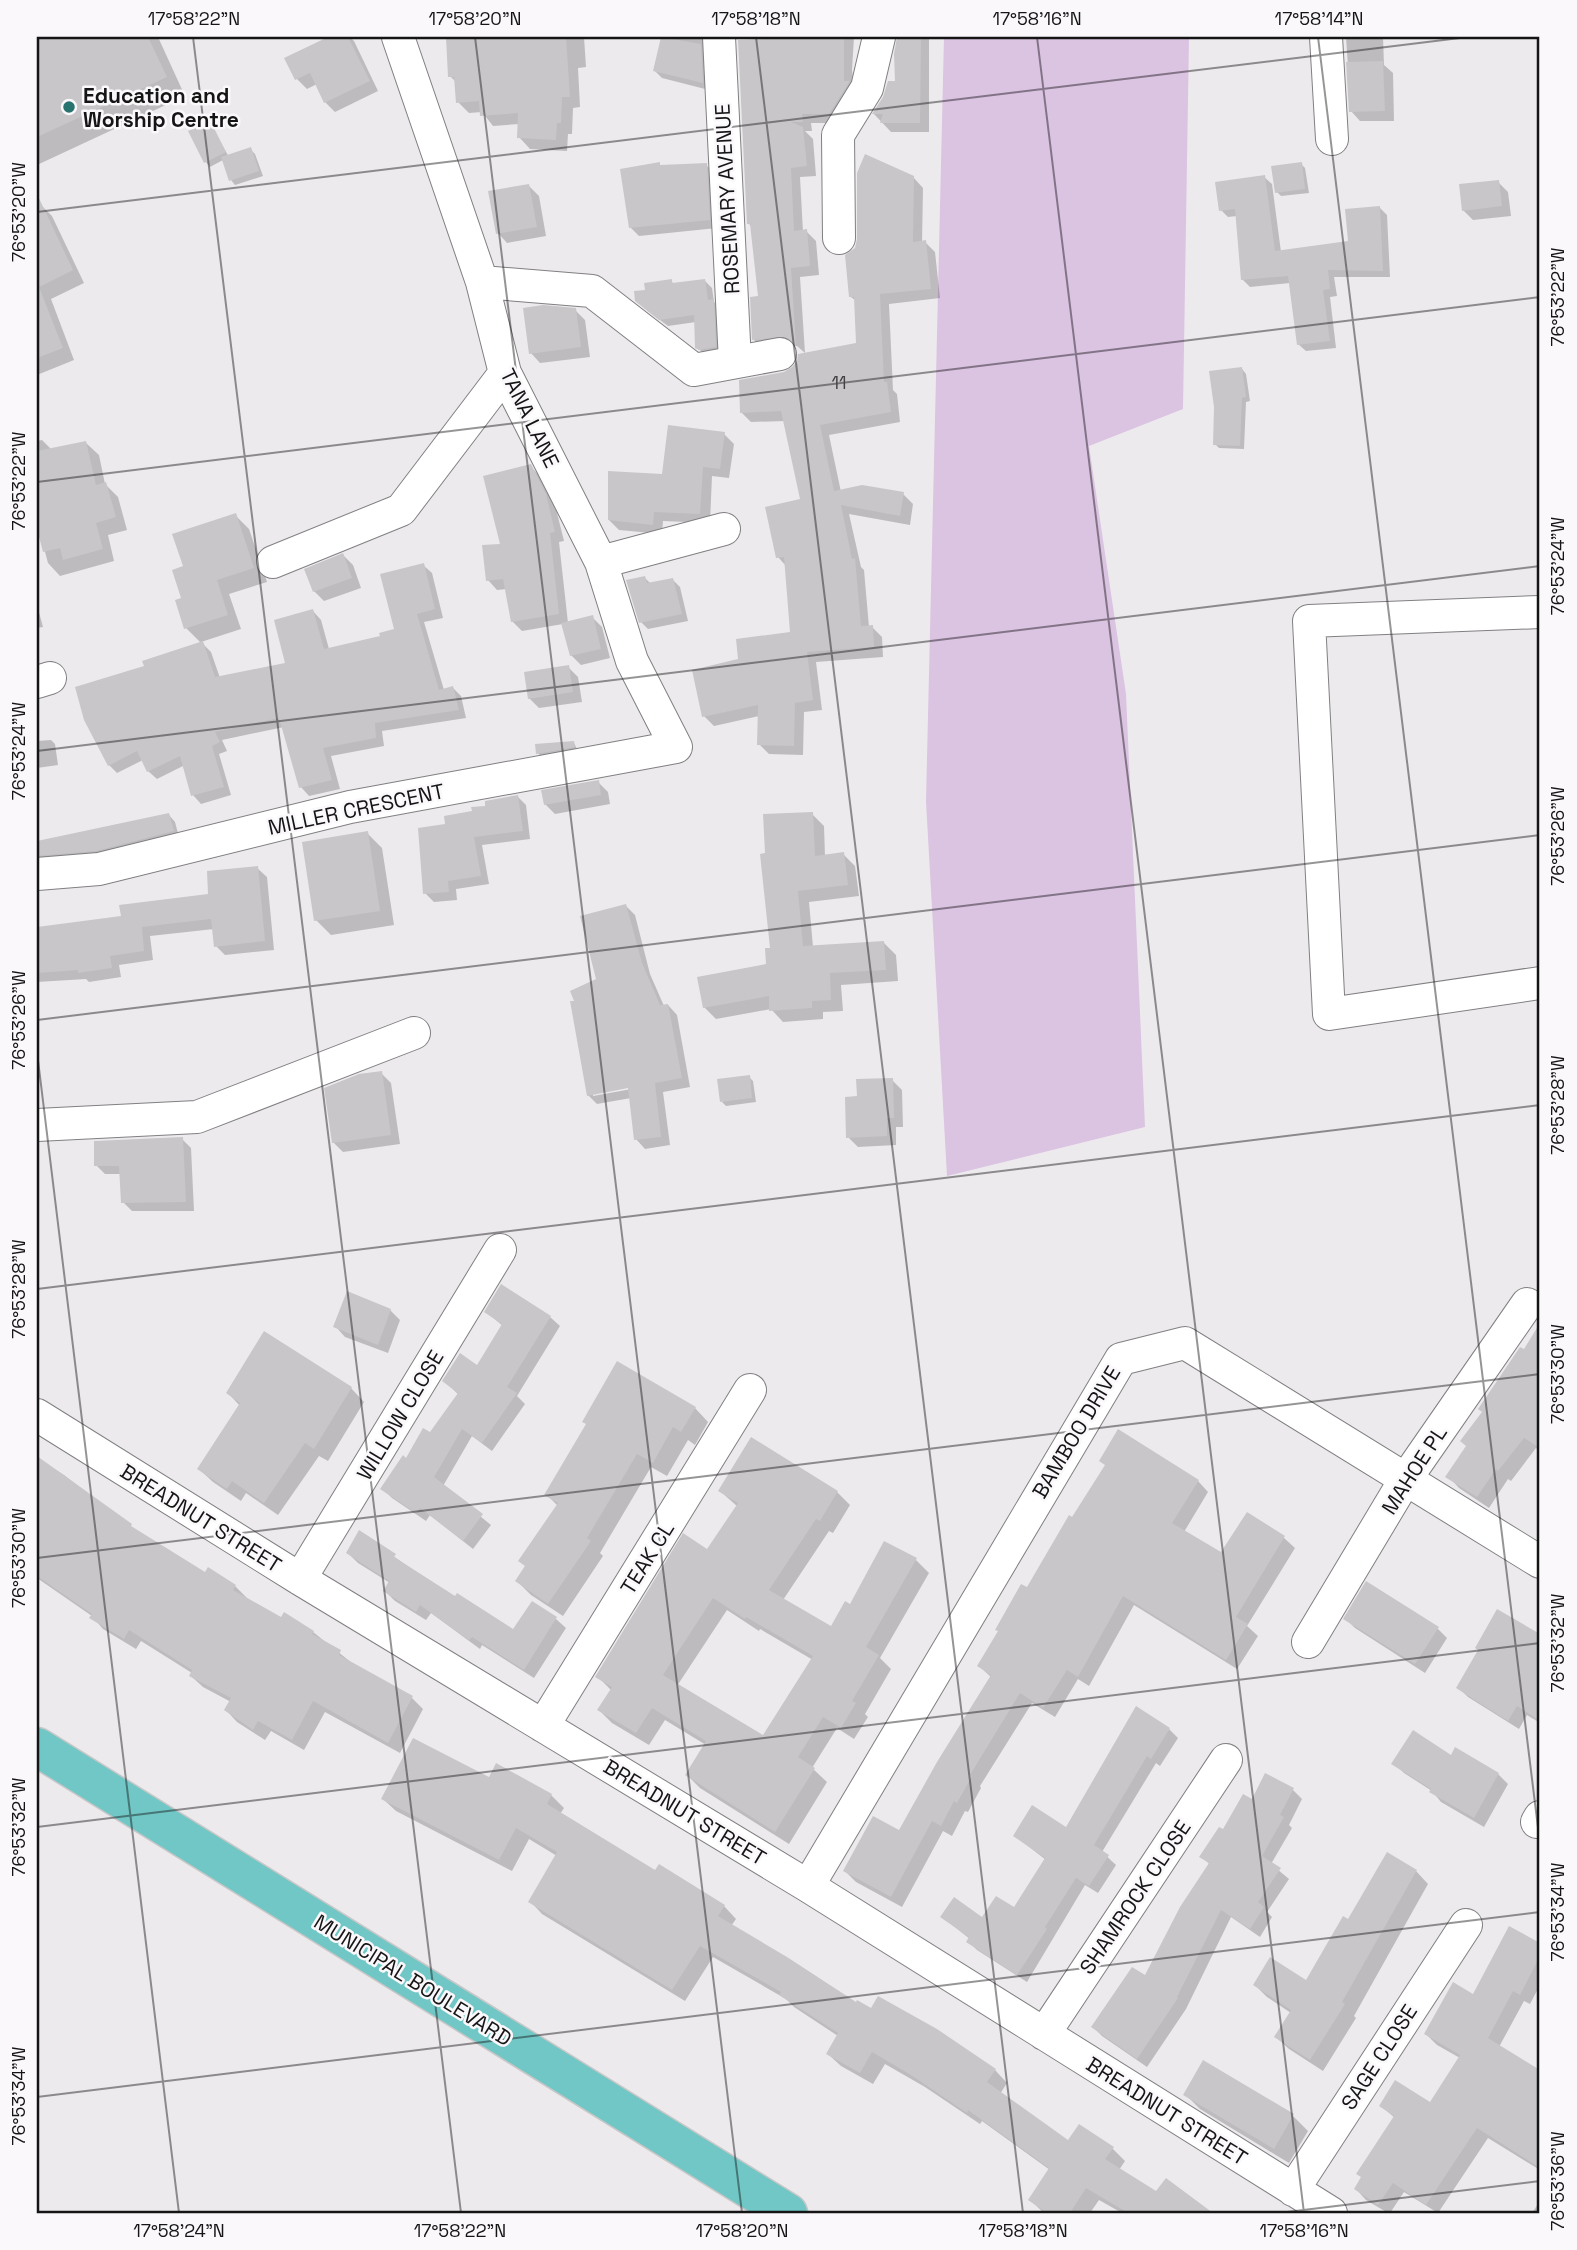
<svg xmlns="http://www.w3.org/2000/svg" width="1577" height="2250" viewBox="0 0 1577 2250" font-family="'Space Grotesk',sans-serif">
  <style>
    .green { fill: #dbc3e2 }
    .shadow { fill: #0003; fill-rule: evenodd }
    .building { fill: #c8c6c9; fill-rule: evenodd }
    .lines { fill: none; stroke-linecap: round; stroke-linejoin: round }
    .minor-casing { stroke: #817f82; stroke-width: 34 }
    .primary-casing { stroke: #c7c7c7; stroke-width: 41 }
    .minor { stroke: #fff; stroke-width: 32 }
    .primary { stroke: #70c7c5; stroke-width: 38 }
    .ticks { fill: none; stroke: #161516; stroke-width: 2; stroke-opacity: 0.45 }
    .poi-dot { fill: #287270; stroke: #faf8fb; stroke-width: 2.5 }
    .labels { text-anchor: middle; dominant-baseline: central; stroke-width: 5; stroke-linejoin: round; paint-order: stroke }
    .number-label { font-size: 18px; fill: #424143 }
    .poi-label { font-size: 21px; font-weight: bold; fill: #161516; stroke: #faf8fb; text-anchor: start }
    .street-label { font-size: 21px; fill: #161516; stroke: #faf8fb }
    .neatline { fill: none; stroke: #161516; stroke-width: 2.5 }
    .ticks-label { font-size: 18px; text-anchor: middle; fill: #161516 }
  </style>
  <rect width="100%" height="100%" fill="#edeaee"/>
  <!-- green -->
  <path class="green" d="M944,37H1189L1183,409L1089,446L1126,694L1145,1127L947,1176L926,801Z"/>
  <!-- shadow -->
  <path class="shadow" d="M37,37H158L185,96L37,165Z
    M332,37H350L354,41L378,91L335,112L325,102L317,84L307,89L297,79L287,59Z
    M448,37H584L586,67L578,68L580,107L573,108L572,134H568L567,151L530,149L519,137V124L493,126L482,112L469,113L458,102L456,82L450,76Z
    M663,37H703L709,90L662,78L655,71Z
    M814,37H854L852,70L854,87L839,123H811L812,131H805L813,139L816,176L800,177L803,232L806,231L816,241L819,275L800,277L805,353L797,346L764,350L754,340L760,298L752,227L748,223Z
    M898,37H929V132H891L874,114L897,83L896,54Z
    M1346,37H1383L1384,65L1393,73L1394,121H1360L1351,111Z
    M209,122L229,157L250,149L255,154L263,176L235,185L231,180L223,160L210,167L206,162L190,132Z
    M659,164L662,167L706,165L714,173L717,228L639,236L631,228Z
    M1301,164L1305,168L1309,193L1281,196L1277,192Z
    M913,177L923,188L922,243L925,242L935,252L940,298L889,304L893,390L897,394L900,422L829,435L841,492L903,494L913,504L910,525L849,514L861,567L864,570L869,627H872L882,637L883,657L816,662L822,710L804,712L803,755L769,754L759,744V716L714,726L704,716L740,661L792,634L786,566L778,557L802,501L785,421L751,422L741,412L785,374L858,344L856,301L851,297L856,249Z
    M1264,177L1272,184L1281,252L1350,242L1380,208L1387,215L1390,277H1334L1337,296L1330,297L1336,348L1306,351L1298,344L1290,283L1250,287L1242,279L1237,216L1228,217L1221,210Z
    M1498,182L1508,192L1511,216L1473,220L1463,210Z
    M529,186L539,196L546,236L507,243L498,233Z
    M40,204L52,216L84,283L51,299L74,360L37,375V206Z
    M671,281L675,285L705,281L712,288L714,302L720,308L722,354H704L697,347L696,322L668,326L644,308L647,291Z
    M575,310L585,320L590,357L540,363L531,353Z
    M1242,369L1246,374L1250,401L1246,402L1244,449L1219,448L1215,444V407Z
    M724,434L734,444L729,478L712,476L710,523L663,521L662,534L619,530L609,520L664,476Z
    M42,440L52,450L86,443L99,455L105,484L118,497L127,530L108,535L114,561L60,576L48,563L37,522V441Z
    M530,466L540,476L555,505L564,541L559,542L568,623L592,617L602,627L610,658L581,665L571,655L563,624L522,631L512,621L507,589L497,590L488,580Z
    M235,515L249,529L267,582L229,594L241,629L201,642L211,652L220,678L287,664L313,611L321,620L329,649L382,637L396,630L423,565L432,573L443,618L424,622L444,690L453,688L461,696L466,718L382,731L384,746L331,756L340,789L309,796L301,787L284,727L222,740L227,751L219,754L231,795L201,804L193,795L183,766L157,779L148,771L143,760L117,773L109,765L146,667L202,644L186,628L183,599L186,567Z
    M343,555L353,565L361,588L324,601L314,591Z
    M645,578L651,584L673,580L680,587L688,621L648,629L641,622Z
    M37,605L43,627L37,628Z
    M568,667L578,677L582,702L539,708L529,698Z
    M51,740L55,744L58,765L37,768V741Z
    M574,743L578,751L542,758L538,753Z
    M598,782L608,792L610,804L555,814L545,804Z
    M518,797L526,805L530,839L482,845L489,884L456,889L457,900L434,902L425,893L447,825L474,813Z
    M812,814L824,826L825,857L843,854L855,866L859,896L809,902L813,947L884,943L896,955L898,981L841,985L843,1011L823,1012V1019L783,1022L771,1009L716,1019L704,1007L768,966L772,949L767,855Z
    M169,815L175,822L179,837L103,857L37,864V843Z
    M367,833L382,848L394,925L331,935L316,920Z
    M257,868L267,877L274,950L225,955L216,946L214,929L150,936L153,960L119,965L121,977L89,982L86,979L37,982V929L123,918L210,895Z
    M626,906L635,915L650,974L664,1006L668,1005L677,1015L690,1087L663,1092L670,1145L645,1149L636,1139L631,1098L597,1104L588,1095L576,1002L598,980ZM636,1085L637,1088L593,1096V1093Z
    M381,1073L391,1083L400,1144L343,1152L333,1142Z
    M749,1077L753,1081L756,1102L726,1106L722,1102Z
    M892,1080L902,1090L903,1127H896V1145L858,1147L848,1137Z
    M182,1139L191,1148L194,1211H132L123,1202L121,1174H105L96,1165Z
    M390,1310L400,1320L388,1353L345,1337L336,1327Z
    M486,1312L550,1317L560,1326L517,1396L525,1404L492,1451L472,1436L443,1486L491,1525L473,1549L430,1515L426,1521L392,1498L382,1488L431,1435L459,1395L444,1381L478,1368L503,1326Z
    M1540,1327V1451L1536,1448L1511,1481L1508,1479L1489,1508L1459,1488L1448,1476Z
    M351,1388L364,1402L328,1461L319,1456L278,1515L246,1493L241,1501L213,1482L199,1469L240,1406L228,1393Z
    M695,1408L708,1422L695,1445L688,1440L667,1476L651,1467L600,1553L603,1556L563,1616L531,1595L517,1581L558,1506L546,1494Z
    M37,1458L64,1475L140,1534L205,1575L235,1586L247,1598L282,1620L313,1632L352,1663L412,1698L423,1709L400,1753L325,1712L304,1750L271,1731L265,1740L237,1722L226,1710L231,1702L203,1687L191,1676L192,1673L141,1641L136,1649L103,1629L92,1616L37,1578V1548L46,1535L37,1529Z
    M1198,1481L1208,1492L1184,1532L1222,1555L1247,1514L1284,1538L1295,1548L1247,1626L1258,1636L1237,1669L1134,1605L1089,1686L1078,1679L1055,1717L1032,1703L980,1786L981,1788L968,1812L965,1811L952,1836L943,1831L902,1907L856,1882L845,1871L900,1833L991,1677L979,1666L1073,1519Z
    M720,1491L837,1492L850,1505L833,1533L829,1531L783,1600L832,1629L851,1607L916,1560L929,1573L880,1658L891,1669L865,1714L868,1717L854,1739L837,1728L812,1768L827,1782L789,1844L700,1788L687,1775L706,1745L665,1720L649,1745L612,1723L599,1710L611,1690L597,1676L707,1551L738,1507ZM727,1610L759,1631L760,1629L813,1660L764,1737L677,1686Z
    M360,1533L455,1599L514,1631L556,1619L566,1628L534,1678L482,1645L480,1649L431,1613L426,1620L395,1601L385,1591L390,1583L358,1563L348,1553Z
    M1497,1612L1540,1636V1723L1527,1715L1519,1729L1468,1697L1458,1687L1480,1650Z
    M1346,1619L1437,1628L1447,1638L1425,1673L1355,1628Z
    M1137,1708L1169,1729L1178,1738L1160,1766L1156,1763L1102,1852L1116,1865L1098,1893L1085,1885L1027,1982L977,1950L969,1942L970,1939L942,1917L983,1919L1014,1910L1046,1860L1015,1836L1066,1829Z
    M1451,1757L1498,1774L1508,1784L1484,1827L1441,1802L1432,1791L1404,1773L1394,1763Z
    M1266,1775L1293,1790L1302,1799L1289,1825L1292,1828L1271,1864L1289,1879L1267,1912L1272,1917L1260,1937L1231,1917L1186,2009L1147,2067L1102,2036L1093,2027L1145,1978L1210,1865L1202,1856L1253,1801Z
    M490,1780L551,1795L564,1808L560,1814L656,1872L724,1906L736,1919L731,1926L856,2005L995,2070L1007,2083L1000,2094L1068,2142L1112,2148L1125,2161L1119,2170L1156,2193L1166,2180L1210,2213H1122L1099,2200L1090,2213H1044L1030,2200L1050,2170L982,2121L980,2124L925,2087L885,2064L873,2084L841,2066L828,2054L838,2036L794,2007L786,1999L713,1957L685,2001L542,1914L530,1901L557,1856L529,1839L512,1871L396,1811L383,1799Z
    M1416,1871L1428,1884L1354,2016L1356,2018L1323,2071L1289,2049L1276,2037L1291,2013L1267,1997L1255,1985L1307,1982L1349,1921Z
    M1510,1928L1540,1945V1985L1530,2004L1524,2001L1499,2047L1540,2072V2170L1488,2138L1438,2213L1404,2192L1390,2213H1388L1366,2200L1356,2189L1395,2118L1381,2106L1431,2104L1460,2058L1437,2045L1426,2034L1474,1996Z
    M1204,2062L1293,2116L1308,2131L1289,2163L1200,2109L1185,2094Z
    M1540,2201V2213H1532Z"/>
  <!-- building -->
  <path class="building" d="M37,37H148L167,77L37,137Z
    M328,37H348L370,81L324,103L310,73L295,80L284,58Z
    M446,37H566L570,97H562L561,123H557L556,140L517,138L518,113L480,116L479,101L456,103L454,77H448Z
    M661,37L701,44L703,83L653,71Z
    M812,37H844V81H850L829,114H802L803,122H791L803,127L807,166L791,168L794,231L807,229L810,266L791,268L796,346L785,337L752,340L750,297L758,296L750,224H747L738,40Z
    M897,37H921L920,123H880L883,114H872L883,97L888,81H895L894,54Z
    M1383,61L1385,111L1349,112L1346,62Z
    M210,120L226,152L204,163L188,131Z
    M251,147L259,171L229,181L221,157Z
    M865,154L914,176L913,242L926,240L931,289L880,294L884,382H887L891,412L820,425L834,491L862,485L904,492L900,516L841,505L852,559L855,558L861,626L873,625L874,647L807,652L813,700L795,703L794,746L757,745L758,705L702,717L692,670L738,659L736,639L790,632L784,557L776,558L765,507L800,499L781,411L740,413L739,380L784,372L792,367L797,361L798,354L856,343L854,297H849L845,255L855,248L857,239V173Z
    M660,162V165L707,163L710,220L629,228L620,169Z
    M1302,162L1305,189L1275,193L1271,166Z
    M1265,175L1275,251L1348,241L1345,209L1380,206L1383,271L1328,270L1330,289L1323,290L1330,341L1297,345L1288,276L1241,280L1235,209L1219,211L1215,182Z
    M1499,180L1502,206L1462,211L1459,184Z
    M529,184L537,227L496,234L488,191Z
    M37,194L73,270L39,287L63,348L37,358Z
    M672,279V283L705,279L708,300L714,299L716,347L699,350L695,348L694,315L659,320L635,301L634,291L645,290L644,283Z
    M543,305L576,308L581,347L529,354L523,308Z
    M1242,367L1246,397L1242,398L1240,446L1213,445L1214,407L1209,371Z
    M668,425L725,432L720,469L703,467L700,514L654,512L653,525L608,520V471L662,474Z
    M86,441L96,485L106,482L116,517L96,523L103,549L63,560L60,548L43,552L37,529V451Z
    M531,464L546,494L555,532L550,533L559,614L511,622L503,579L486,581L482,545L500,544L483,476Z
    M236,513L254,568L217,580L228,615L184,629L175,600L181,598L172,570L183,566L172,534Z
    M343,553L352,578L313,592L304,569Z
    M424,563L435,609L417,614L439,690L453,686L459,710L375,723L376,738L323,748L332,780L299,788L279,718L215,732L220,742L212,746L224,787L191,796L180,756L147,772L137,751L108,766L84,720L75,687L144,666L142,661L203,641L215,677L285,663L274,620L313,609L324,649L380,636L379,633L394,629L380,574Z
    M645,576L647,583L673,578L682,614L639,623L626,580Z
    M593,615L601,649L570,656L561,623Z
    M569,665L573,692L528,699L524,672Z
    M574,741L575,747L536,754L535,744Z
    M599,780L601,795L544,805L541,790Z
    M518,795L523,831L474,837L481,876L448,881L449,892L423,894L418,828L445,824L444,816L472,811L471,807L485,806V801Z
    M813,812L815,856L844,852L848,885L798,891L803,946L884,941L886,970L830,973L831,1000L812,1001V1008L769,1011V996L703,1008L697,977L766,964L765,948H770L760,854L765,853L763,814Z
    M169,813L174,831L96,851L37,856V841Z
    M368,831L380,911L314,921L302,842Z
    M258,866L265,941L214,947L211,919L142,927L144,951L110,956L112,968L78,973V970L37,973V927L121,916L119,905L208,894L207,871Z
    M626,904L642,963L660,1005L668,1004L682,1078L655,1083L661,1137L634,1140L628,1088L587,1096L570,1001H574L570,991L596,979L580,916Z
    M382,1071L391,1135L332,1143L324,1088L359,1074Z
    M750,1075L752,1098L720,1102L717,1079Z
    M893,1078L894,1118H887V1136L846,1138L845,1097L857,1096L856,1079Z
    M183,1137L186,1202L121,1203L119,1166H94V1141Z
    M501,1284L551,1316L507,1387L517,1393L482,1443L462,1429L434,1477L483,1514L463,1541L420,1508L416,1513L380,1489L403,1455L406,1458L423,1428L430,1432L458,1393L442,1381L460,1353L477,1365L502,1324L484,1312Z
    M347,1291L391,1309L378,1345L333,1327Z
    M1540,1323V1448L1524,1438L1498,1471L1496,1469L1477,1497L1445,1477L1466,1446L1460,1441L1482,1412L1478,1409L1520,1347L1524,1349Z
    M264,1331L352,1387L314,1449L305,1443L264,1503L232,1481L227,1489L197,1469L240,1403L226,1393Z
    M617,1361L696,1407L681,1432L673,1427L653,1463L637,1454L587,1538L591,1541L548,1604L515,1581L525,1566L518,1561L558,1503L544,1495L586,1424L582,1422Z
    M1118,1429L1199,1480L1172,1523L1221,1552L1247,1512L1285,1536L1236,1617L1248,1624L1226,1660L1123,1596L1078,1677L1067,1670L1043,1708L1020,1693L970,1775L972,1776L957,1803L954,1801L941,1826L932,1821L891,1897L843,1871L873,1816L899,1830L937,1762L991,1675L977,1666L998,1631L995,1630L1021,1584L1027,1587L1069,1515L1072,1517L1105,1465L1099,1461Z
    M751,1437L838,1491L820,1521L816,1519L769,1590L831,1626L845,1601L850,1604L884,1541L917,1558L866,1647L879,1655L852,1701L856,1703L841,1728L823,1717L798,1757L815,1768L775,1832L685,1775L706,1741L652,1708L636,1733L597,1710L612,1687L595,1677L683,1533L707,1549L738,1503L718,1491ZM713,1598L745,1619L746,1617L813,1656L763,1735L663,1675Z
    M37,1456L132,1524L131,1526L205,1572L208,1567L236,1585L233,1590L281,1617L284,1612L314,1631L312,1634L341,1650L339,1655L413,1696L388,1743L313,1701L292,1740L258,1721L253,1730L224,1710L231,1698L189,1676L192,1670L129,1630L124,1639L89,1618L92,1614L37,1576Z
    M359,1530L396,1554L394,1557L455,1596L457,1593L513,1629L532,1601L557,1617L524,1670L472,1637L469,1640L420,1605L416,1612L383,1591L389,1581L346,1553Z
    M1366,1581L1439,1627L1415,1664L1343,1619Z
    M1497,1609L1540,1634V1721L1517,1706L1508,1721L1456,1688L1478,1650L1475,1648Z
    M1136,1706L1170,1728L1151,1759L1147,1756L1094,1845L1109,1855L1089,1886L1076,1878L1045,1927L1047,1929L1017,1975L966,1942L969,1937L940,1917L954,1897L982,1917L996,1896L1014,1907L1045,1858L1013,1836L1032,1805L1066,1827Z
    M1413,1730L1451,1755L1455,1747L1499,1773L1474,1818L1429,1792L1431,1789L1391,1764Z
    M413,1738L489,1777L496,1763L552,1794L547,1804L655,1870L659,1864L725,1905L718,1916L787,1957L856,2002L857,2000L871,2008L878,1996L937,2029L996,2069L987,2082L1068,2140L1079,2124L1114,2147L1105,2159L1156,2191L1166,2178L1213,2213H1128L1086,2188L1070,2213H1047L1028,2200L1049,2168L968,2110L967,2113L911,2075L872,2052L860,2073L826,2054L838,2033L779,1995L781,1992L700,1946L672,1990L528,1902L557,1852L516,1828L499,1860L381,1799Z
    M1265,1773L1294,1788L1280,1815L1284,1817L1262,1856L1281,1868L1258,1902L1264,1907L1250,1929L1221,1910L1177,1997L1178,1998L1137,2059L1091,2027L1132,1967L1145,1975L1180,1907L1209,1863L1199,1857L1219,1827L1223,1829L1243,1794L1252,1799Z
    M1387,1852L1417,1870L1342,2002L1345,2004L1310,2060L1274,2037L1291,2010L1253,1985L1270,1957L1306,1980L1343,1916L1348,1919Z
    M1509,1926L1540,1943V1956L1520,1995L1513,1991L1488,2038L1540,2070V2168L1477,2128L1426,2205L1393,2183L1378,2205L1354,2189L1361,2177L1356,2174L1394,2116L1379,2106L1395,2080L1430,2102L1460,2055L1424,2034L1453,1982L1473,1994Z
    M1203,2060L1294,2114L1274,2149L1183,2095Z"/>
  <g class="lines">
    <defs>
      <path id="minor" d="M719,37L735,362
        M1326,37L1332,139
        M839,238L838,135L867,88L879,37
        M482,282L592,291L694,370L780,354
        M273,562L401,510L505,373
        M601,562L724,529
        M1540,612L1309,621L1329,1014L1540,983
        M37,682L50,678
        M37,874L99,869L350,807L676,747L632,661L601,562L505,373L482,282L398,37
        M37,1125L197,1117L414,1033
        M37,1415L300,1579L808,1886L1331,2213
        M300,1579L500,1250
        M1308,1642L1405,1480L1527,1304
        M543,1726L750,1390
        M1537,1822L1540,1817
        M808,1886L1121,1359L1185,1343L1540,1562
        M1044,2034L1226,1760
        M1293,2190L1466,1925"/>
      <path id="primary" d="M37,1747L788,2213"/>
    </defs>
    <!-- minor casing -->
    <use href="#minor" class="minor-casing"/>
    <!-- primary casing -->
    <use href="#primary" class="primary-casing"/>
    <!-- minor -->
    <use href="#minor" class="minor"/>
    <!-- primary -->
    <use href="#primary" class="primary"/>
  </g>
  <!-- ticks -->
  <path class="ticks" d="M193,37L461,2213M475,37L742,2213M756,37L1023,2213M1037,37L1304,2213M1318,37L1540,1844M37,212L1468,37M37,482L1540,297M37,751L1540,566M37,1020L1540,835M37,1052L179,2213M37,1289L1540,1105M37,1558L1540,1374M37,1827L1540,1643M37,2097L1540,1912M1279,2213L1540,2181"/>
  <!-- markers -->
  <circle class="poi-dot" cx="69" cy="107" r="7"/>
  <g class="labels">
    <!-- number labels -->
    <g class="number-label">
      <text x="839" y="382">11</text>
    </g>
    <!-- poi labels -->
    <g class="poi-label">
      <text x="83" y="95">Education and<tspan x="83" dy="24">Worship Centre</tspan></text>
    </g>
    <!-- street labels -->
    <g class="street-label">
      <text transform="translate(727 199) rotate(-93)">ROSEMARY AVENUE</text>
      <text transform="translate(530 418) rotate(64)">TANA LANE</text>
      <text transform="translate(356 809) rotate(-12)">MILLER CRESCENT</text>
      <text transform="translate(400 1415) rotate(-59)">WILLOW CLOSE</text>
      <text transform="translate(1076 1432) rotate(-59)">BAMBOO DRIVE</text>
      <text transform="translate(1414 1470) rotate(-57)">MAHOE PL</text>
      <text transform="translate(201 1518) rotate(32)">BREADNUT STREET</text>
      <text transform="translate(647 1558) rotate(-58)">TEAK CL</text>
      <text transform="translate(685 1812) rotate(31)">BREADNUT STREET</text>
      <text transform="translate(1135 1897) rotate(-56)">SHAMROCK CLOSE</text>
      <text transform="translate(413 1980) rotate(32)">MUNICIPAL BOULEVARD</text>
      <text transform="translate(1379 2057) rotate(-57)">SAGE CLOSE</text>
      <text transform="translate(1167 2111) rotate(32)">BREADNUT STREET</text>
    </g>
  </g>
  <!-- border -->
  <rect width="1577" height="2250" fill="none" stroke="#faf8fb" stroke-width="77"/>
  <rect x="38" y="38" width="1500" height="2174" class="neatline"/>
  <g class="ticks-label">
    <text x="194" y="25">17°58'22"N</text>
    <text x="475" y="25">17°58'20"N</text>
    <text x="756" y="25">17°58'18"N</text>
    <text x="1037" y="25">17°58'16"N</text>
    <text x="1319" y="25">17°58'14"N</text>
    <text transform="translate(19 212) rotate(-90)" y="6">76°53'20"W</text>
    <text transform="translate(1558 297) rotate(-90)" y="6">76°53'22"W</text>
    <text transform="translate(19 481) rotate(-90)" y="6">76°53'22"W</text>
    <text transform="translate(1558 566) rotate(-90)" y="6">76°53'24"W</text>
    <text transform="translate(19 751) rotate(-90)" y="6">76°53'24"W</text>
    <text transform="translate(1558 836) rotate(-90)" y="6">76°53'26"W</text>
    <text transform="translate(19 1020) rotate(-90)" y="6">76°53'26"W</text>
    <text transform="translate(1558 1105) rotate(-90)" y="6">76°53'28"W</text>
    <text transform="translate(19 1289) rotate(-90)" y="6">76°53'28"W</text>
    <text transform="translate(1558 1374) rotate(-90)" y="6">76°53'30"W</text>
    <text transform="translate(19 1558) rotate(-90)" y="6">76°53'30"W</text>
    <text transform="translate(1558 1643) rotate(-90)" y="6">76°53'32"W</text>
    <text transform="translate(19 1827) rotate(-90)" y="6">76°53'32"W</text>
    <text transform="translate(1558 1912) rotate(-90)" y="6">76°53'34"W</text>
    <text transform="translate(19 2096) rotate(-90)" y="6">76°53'34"W</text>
    <text transform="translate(1558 2181) rotate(-90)" y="6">76°53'36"W</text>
    <text x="179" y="2237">17°58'24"N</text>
    <text x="460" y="2237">17°58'22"N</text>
    <text x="742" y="2237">17°58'20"N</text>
    <text x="1023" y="2237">17°58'18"N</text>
    <text x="1304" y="2237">17°58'16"N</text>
  </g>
</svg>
